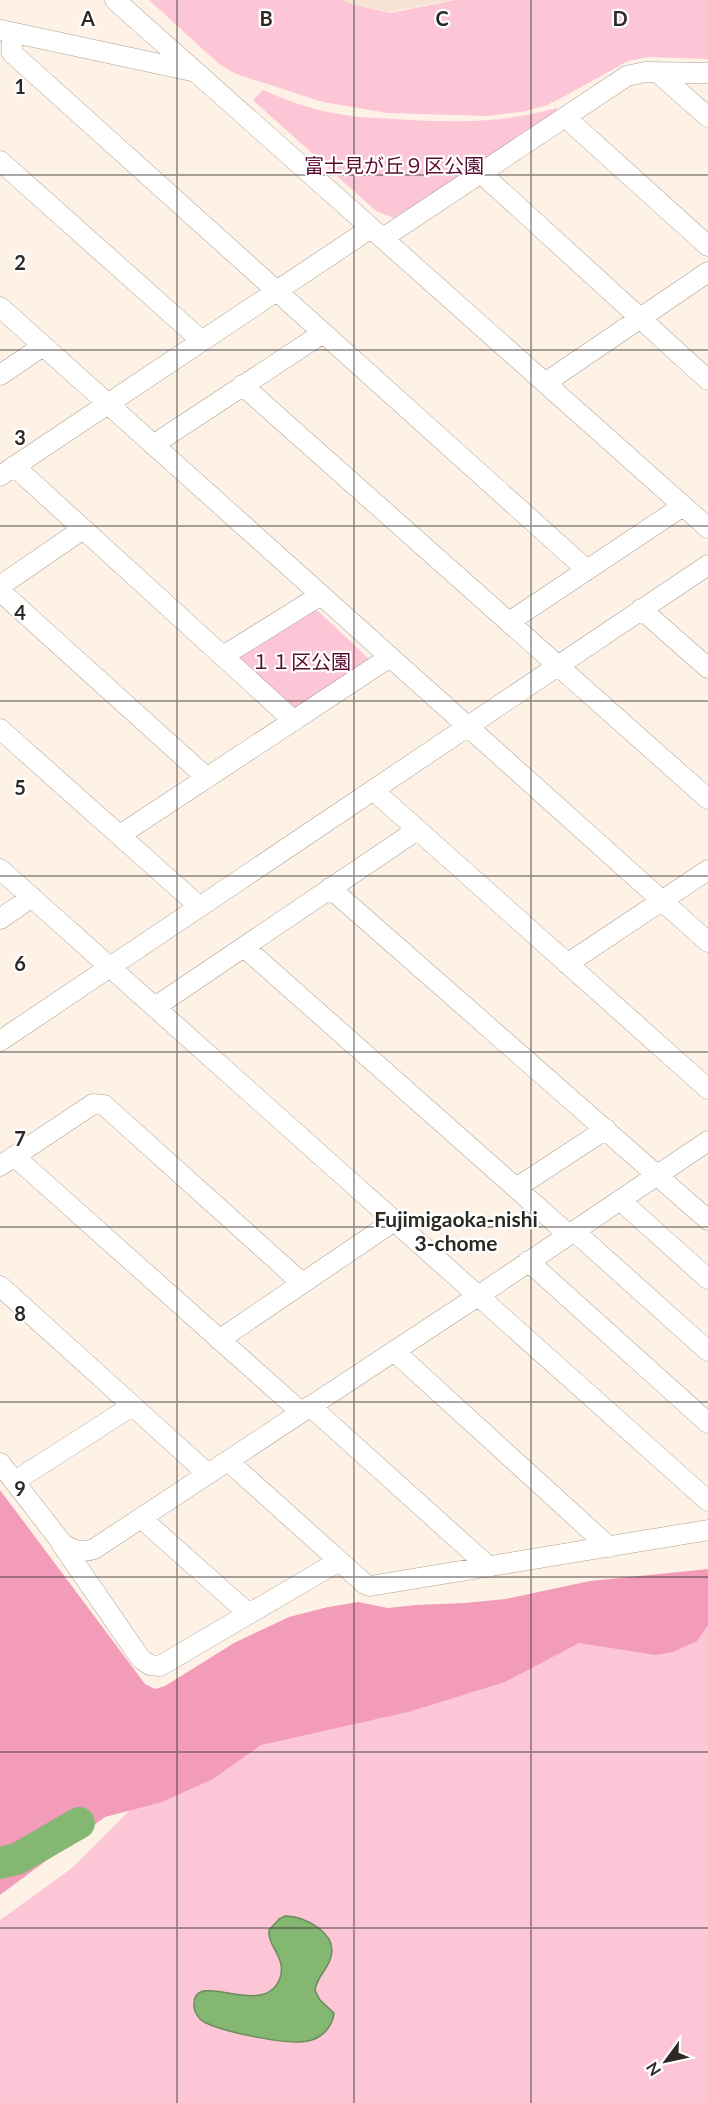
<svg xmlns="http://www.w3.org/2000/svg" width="708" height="2103" viewBox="0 0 708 2103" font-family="Lato,'Noto Sans JP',sans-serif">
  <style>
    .built { fill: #f5e4d3 }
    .green { fill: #fdc6d7 }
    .forest { fill: #f39cb9 }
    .water { fill: #84b772; stroke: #6a8c5b; stroke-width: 1.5 }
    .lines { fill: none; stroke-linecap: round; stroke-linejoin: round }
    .river { stroke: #84b772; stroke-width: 32 }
    .minor-casing { stroke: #aba095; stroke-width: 21 }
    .minor { stroke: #fff; stroke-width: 20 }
    .grid { fill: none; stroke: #2d2925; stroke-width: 1.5; stroke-opacity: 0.55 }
    .labels { text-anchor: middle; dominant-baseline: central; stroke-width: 4.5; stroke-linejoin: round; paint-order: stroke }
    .park-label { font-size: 20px; fill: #590d31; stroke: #fff }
    .neighbourhood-label { font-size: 21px; font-weight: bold; fill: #2d2925; stroke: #fff }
    .grid-label { font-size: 20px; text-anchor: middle; font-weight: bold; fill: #2d2925; stroke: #fff; stroke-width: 4.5; stroke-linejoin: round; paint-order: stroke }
  </style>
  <rect width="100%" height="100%" fill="#fef2e6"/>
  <!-- built -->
  <path class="built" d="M343,0H451L390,12L350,5Z"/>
  <!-- green -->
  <path class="green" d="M149,0H344L350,4L390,13L455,0H708V59L649,57L628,61L565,96L545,106L521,112L487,116L387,113L323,102L236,74L219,64Z
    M263,90C285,100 308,108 332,113C353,117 375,118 397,119C450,123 505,123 556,108L559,111L394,218L376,211L253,100Z
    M313,610L319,612L368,658L367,662L296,708L289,707L238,658Z
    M708,1595V2103H0V1920L72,1868L134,1806L283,1731L617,1620Z"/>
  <!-- forest -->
  <path class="forest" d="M0,1490L145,1684L155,1689L165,1686L234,1643L289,1617L328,1607L358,1602L388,1608L416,1605L464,1603L506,1599L590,1581L708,1569V1625L697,1641L673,1652L656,1655L579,1643L505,1682L408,1712L261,1745L213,1779L162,1802L105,1817L0,1895Z"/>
  <!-- water -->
  <path class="water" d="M285,1916C306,1916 340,1934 330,1960C326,1971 317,1977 315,1990L320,2000L334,2013C333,2025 324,2036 312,2040C291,2047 224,2032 204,2022C199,2019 195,2013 194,2007C191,1965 264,2022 280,1978C287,1957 267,1947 269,1930L279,1919Z"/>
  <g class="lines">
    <!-- river -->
    <path class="river" d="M0,1863L17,1859L79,1823"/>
    <defs>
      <path id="minor" d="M115,0L708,528
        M1,30L192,71
        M12,33V53L587,570
        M657,72L708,117
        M565,117L708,246
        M0,161L202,341
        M481,173L708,380
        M383,238L627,76L645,72L708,73
        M0,307L708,942
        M0,375L43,346
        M545,383L708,272
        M242,385L708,799
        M153,445L323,333
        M14,466L294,721
        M0,476L371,228
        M0,586L83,529
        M0,591L207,778
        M641,609L708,668
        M509,622L683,506
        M223,656L321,595
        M0,729L200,907
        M373,790L708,1089
        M120,835L390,657
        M0,869L708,1501
        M330,888L708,1220
        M0,919L32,897
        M244,947L568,1234
        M567,964L708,870
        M155,1007L417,830
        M0,1041L708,565
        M14,1156L301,1412
        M0,1166L93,1104L104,1105L302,1283
        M516,1188L606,1129
        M620,1200L708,1279
        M574,1231L708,1351
        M528,1261L708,1423
        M0,1286L208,1474
        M219,1340L394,1221
        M394,1351L609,1547
        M310,1406L489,1567
        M228,1461L365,1584L370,1586L708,1530
        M0,1463L62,1543C72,1551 82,1553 94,1549L478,1296L708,1141
        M15,1481L132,1406
        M141,1518L249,1614
        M61,1543L141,1659L150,1665L160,1666L339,1561"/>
    </defs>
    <!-- minor casing -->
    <use href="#minor" class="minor-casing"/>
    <!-- minor -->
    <use href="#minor" class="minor"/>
  </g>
  <!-- grid -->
  <path class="grid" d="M177,0V2103M354,0V2103M531,0V2103M0,175H708M0,350H708M0,526H708M0,701H708M0,876H708M0,1052H708M0,1227H708M0,1402H708M0,1577H708M0,1752H708M0,1928H708"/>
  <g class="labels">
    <!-- park labels -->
    <g class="park-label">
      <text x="394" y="165">富士見が丘９区公園</text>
      <text x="301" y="661">１１区公園</text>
    </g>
    <!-- neighbourhood labels -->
    <g class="neighbourhood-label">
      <text x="456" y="1218">Fujimigaoka-nishi<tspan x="456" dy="24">3-chome</tspan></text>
    </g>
  </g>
  <g class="grid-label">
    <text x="88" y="26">A</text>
    <text x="266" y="26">B</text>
    <text x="442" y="26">C</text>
    <text x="620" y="26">D</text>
    <text x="20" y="94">1</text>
    <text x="20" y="270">2</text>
    <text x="20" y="445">3</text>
    <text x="20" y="620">4</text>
    <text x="20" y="795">5</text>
    <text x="20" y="971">6</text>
    <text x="20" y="1146">7</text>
    <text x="20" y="1321">8</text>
    <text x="20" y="1496">9</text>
  </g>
  <!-- north arrow -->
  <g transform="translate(666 2061) rotate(237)" stroke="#ffffff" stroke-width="4.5" paint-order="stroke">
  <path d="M0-4.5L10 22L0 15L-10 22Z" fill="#2d2925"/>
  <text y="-9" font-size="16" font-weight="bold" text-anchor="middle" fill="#2d2925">N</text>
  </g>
</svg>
